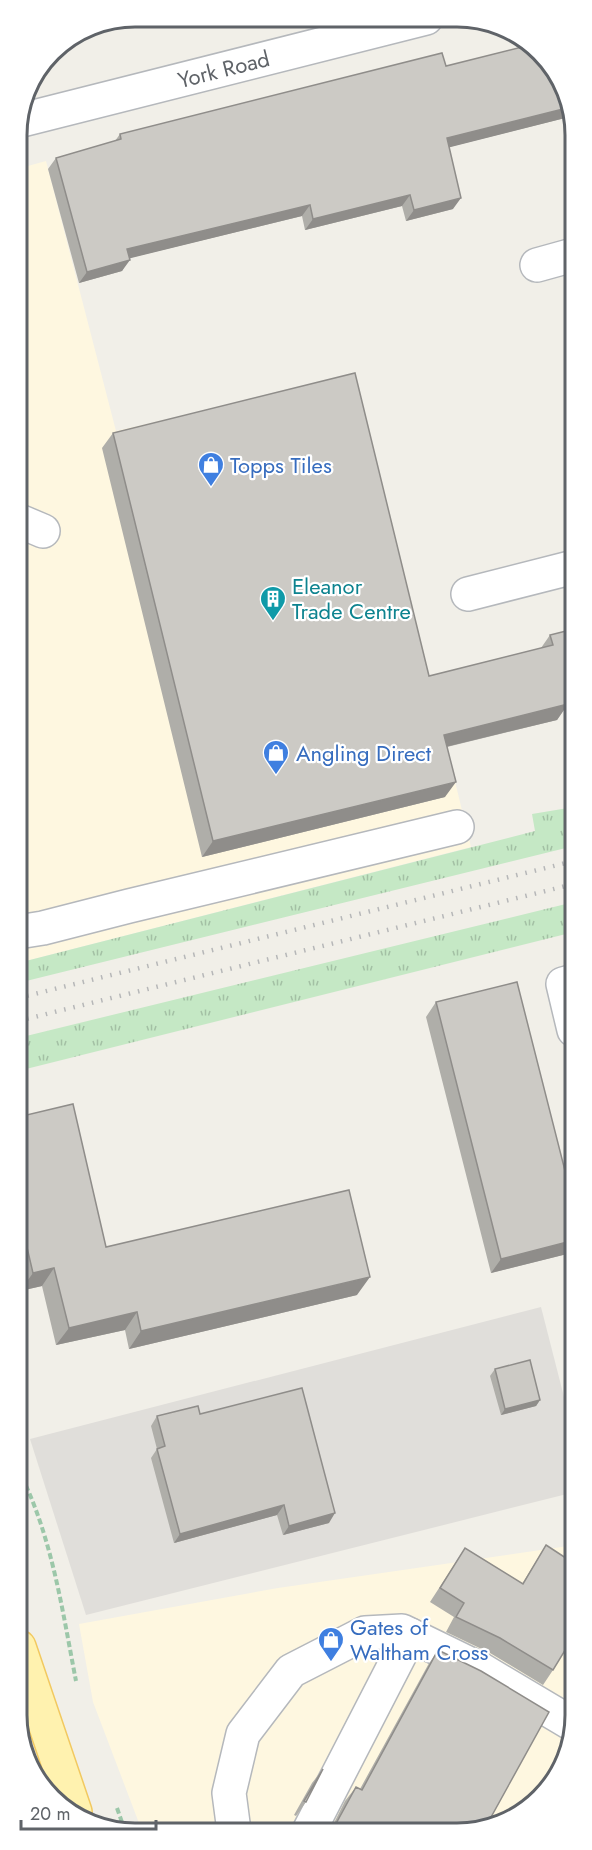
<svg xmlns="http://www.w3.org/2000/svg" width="592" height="1850" viewBox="0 0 592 1850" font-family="Jost,sans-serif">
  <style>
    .commercial { fill: #fef7e0 }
    .industrial { fill: #e0deda }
    .grass { fill: url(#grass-tufts) }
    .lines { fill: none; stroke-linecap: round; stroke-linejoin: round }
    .minor-casing { stroke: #b5b8bc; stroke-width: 36 }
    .major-casing { stroke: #f2c960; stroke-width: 36 }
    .path { stroke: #9cc7a9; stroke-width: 4; stroke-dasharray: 6 3; stroke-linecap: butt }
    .minor { stroke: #fff; stroke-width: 33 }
    .major { stroke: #fff2af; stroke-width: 33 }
    .rail { stroke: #b6b7b8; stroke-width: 4.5; stroke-dasharray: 1.5 8; stroke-linecap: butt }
    .wall { fill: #afaea9 }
    .shaded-wall { fill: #8f8d8a }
    .building { fill: #cccac5; stroke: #8f8d8a; stroke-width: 1.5 }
    .labels { text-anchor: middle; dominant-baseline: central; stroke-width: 4.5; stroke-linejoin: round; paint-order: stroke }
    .street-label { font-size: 22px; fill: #5f6368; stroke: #fff }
    .shop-label { font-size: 22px; fill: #366cbe; stroke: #fff; text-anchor: start }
    .culture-label { font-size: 22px; fill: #0d838f; stroke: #fff; text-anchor: start }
    .rim { fill: none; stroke: #5f6368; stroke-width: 3 }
  </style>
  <defs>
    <pattern id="grass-tufts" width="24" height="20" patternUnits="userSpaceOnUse" patternTransform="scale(1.5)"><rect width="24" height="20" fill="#c5e8c5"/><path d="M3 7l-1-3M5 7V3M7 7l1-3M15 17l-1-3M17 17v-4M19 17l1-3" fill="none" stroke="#a3c0a4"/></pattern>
  </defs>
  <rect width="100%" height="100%" fill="#f1efe8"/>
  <!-- commercial -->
  <path class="commercial" d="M46,161L116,431L356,376L471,847L18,963L17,169Z
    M575,1545V1723L546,1794L480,1831H142L93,1702L79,1624L278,1588Z"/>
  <!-- industrial -->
  <path class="industrial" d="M541,1307L575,1440V1492L86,1615L30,1439Z"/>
  <!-- grass -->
  <path class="grass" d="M574,807V846L18,983V963L535,831L532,814Z
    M574,902V932L18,1071V1038Z"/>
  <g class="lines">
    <defs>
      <g id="minor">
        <path id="s1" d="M18,121L426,18"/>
        <path d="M537,265L573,255"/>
        <path d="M17,520L43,531"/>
        <path d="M468,594L574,567"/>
        <path d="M18,932L43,928L129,906L457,827"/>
        <path d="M574,981L563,984L574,1030"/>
        <path d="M234,1831L229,1793L243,1734L291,1671L365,1633L402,1631L480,1669L574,1725"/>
        <path d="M309,1831L410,1635"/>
      </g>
      <path id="major" d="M19,1647L75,1812"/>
    </defs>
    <!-- minor casing -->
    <use href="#minor" class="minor-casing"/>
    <!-- major casing -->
    <use href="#major" class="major-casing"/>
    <!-- path -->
    <path class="path" d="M18,1469C52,1535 62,1609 76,1681
      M117,1808L125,1831"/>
    <!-- minor -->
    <use href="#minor" class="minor"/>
    <!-- major -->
    <use href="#major" class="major"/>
    <!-- rail -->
    <path class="rail" d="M18,998L574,861
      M18,1021L574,884"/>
  </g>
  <!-- wall -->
  <path class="wall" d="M446,66L573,112V116L449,147L453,209L406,221L402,206L305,230L302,216L129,258L122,271L79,283L48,169L56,158L115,141L120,134Z
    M113,433L429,676L541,648L550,635L568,704L557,720L447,747L445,797L202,857L102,448Z
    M436,1002L571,1253L491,1273L426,1017Z
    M18,1117L106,1247L357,1295L129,1349L125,1330L56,1345L42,1286L20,1291L18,1281Z
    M495,1369L540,1400L536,1406L501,1415L490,1376Z
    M200,1414L329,1523L283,1535L277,1515L174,1543L151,1458L157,1449L151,1426L157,1416Z
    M546,1545L553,1670L543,1685L490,1653L446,1632L454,1617L430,1602L465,1548L522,1584Z
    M438,1650L480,1831H330L345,1801L356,1787L360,1789L428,1665Z
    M323,1769L306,1802L296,1816L294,1815L312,1783Z"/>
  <!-- shaded-wall -->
  <path class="shaded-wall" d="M135,16L160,17L64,42L89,26Z
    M571,107L573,112V116L439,150L447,138Z
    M410,195L402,206L305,230L313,219Z
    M461,198L453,209L406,221L414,210Z
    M310,205L302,216L119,261L127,249Z
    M130,260L122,271L79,283L87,272Z
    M574,688V701L554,706L565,691Z
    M568,704L557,720L433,750L444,735Z
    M456,782L445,797L202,857L213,841Z
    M575,1240V1248L571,1253L491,1273L501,1259Z
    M54,1268L42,1286L20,1291L33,1273Z
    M370,1277L357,1295L129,1349L141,1331Z
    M137,1312L125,1330L56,1345L69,1328Z
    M540,1400L536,1406L501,1415L505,1409Z
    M284,1505L277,1515L174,1543L180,1534Z
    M335,1513L329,1523L283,1535L289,1526Z"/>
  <!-- building -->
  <path class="building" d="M530,45L541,51L571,107L447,138L461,198L414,210L410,195L313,219L310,205L127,249L130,260L87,272L56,158L121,139L120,134L442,53L446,66Z
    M355,373L429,676L553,645L550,635L574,629V688L565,691L568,704L444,735L456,782L213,841L113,433Z
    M517,982L575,1210V1240L501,1259L436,1002Z
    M73,1104L106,1247L349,1190L370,1277L141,1331L137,1312L69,1328L54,1268L33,1273L18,1209V1117Z
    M530,1360L540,1400L505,1409L495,1369Z
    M302,1388L335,1513L289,1526L284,1505L180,1534L157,1449L165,1446L157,1416L198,1406L200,1414Z
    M546,1545L575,1564V1634L553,1670L500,1638L456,1617L464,1603L440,1588L465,1548L523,1584Z
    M438,1650L481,1671L549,1712L485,1828L480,1831H332L356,1787L362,1790Z
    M323,1769L306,1802L304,1801Z"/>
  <!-- icons -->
  <defs>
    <symbol id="shop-pin" viewBox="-11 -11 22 30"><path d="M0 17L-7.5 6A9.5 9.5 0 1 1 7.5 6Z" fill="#3f7fe0" stroke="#fff"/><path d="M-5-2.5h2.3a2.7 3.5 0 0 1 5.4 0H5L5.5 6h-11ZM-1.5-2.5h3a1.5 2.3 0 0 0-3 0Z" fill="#fff"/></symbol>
    <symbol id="building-pin" viewBox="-11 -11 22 30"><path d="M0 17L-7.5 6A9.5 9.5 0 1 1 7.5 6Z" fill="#0f9aa8" stroke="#fff"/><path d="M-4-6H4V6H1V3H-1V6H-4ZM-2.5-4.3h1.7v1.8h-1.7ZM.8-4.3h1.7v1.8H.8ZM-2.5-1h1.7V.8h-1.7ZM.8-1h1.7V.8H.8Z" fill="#fff"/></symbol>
  </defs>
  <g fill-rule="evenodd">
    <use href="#shop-pin" x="196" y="450" width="30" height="40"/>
    <use href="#building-pin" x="258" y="584" width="30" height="40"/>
    <use href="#shop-pin" x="261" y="738" width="30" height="40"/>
    <use href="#shop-pin" x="316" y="1625" width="30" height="40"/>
  </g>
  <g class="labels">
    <!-- street labels -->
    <g class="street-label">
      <text stroke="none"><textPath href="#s1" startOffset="212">York Road</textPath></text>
    </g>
    <!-- shop labels -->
    <g class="shop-label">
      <text x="230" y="465">Topps Tiles</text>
      <text x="296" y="753">Angling Direct</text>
      <text x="350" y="1627">Gates of<tspan x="350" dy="25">Waltham Cross</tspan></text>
    </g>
    <!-- culture labels -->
    <g class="culture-label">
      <text x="292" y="586">Eleanor<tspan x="292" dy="25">Trade Centre</tspan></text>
    </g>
  </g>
  <!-- crop -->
  <path d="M0 0H592V1850H0ZM135 27H457A108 108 0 0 1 565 135V1715A108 108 0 0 1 457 1823H135A108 108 0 0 1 27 1715V135A108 108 0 0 1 135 27Z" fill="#fff" fill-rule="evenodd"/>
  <path class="rim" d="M135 27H457A108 108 0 0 1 565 135V1715A108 108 0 0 1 457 1823H135A108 108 0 0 1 27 1715V135A108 108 0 0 1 135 27Z"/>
  <!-- scale -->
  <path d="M21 1820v9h135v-9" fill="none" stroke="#5f6368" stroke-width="3"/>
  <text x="30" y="1820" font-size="18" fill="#5f6368" stroke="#ffffff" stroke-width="4.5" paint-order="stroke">20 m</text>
</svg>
